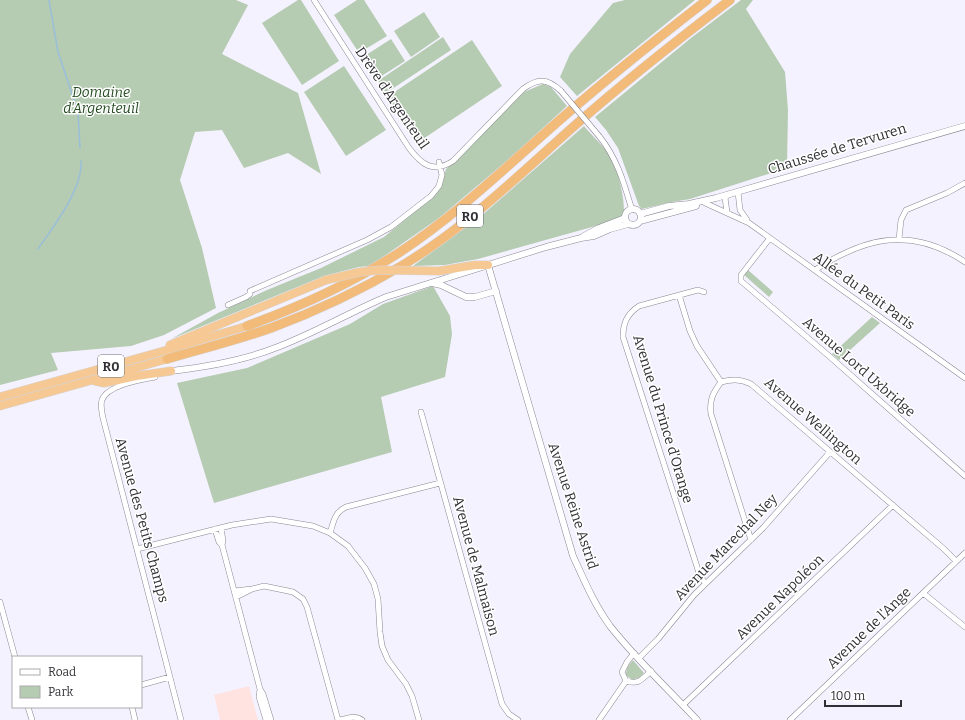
<svg xmlns="http://www.w3.org/2000/svg" width="965" height="720" viewBox="0 0 965 720" font-family="Bitter,serif">
  <style>
    .education { fill: #fee3e1 }
    .green { fill: #b5cbb2 }
    .lines { fill: none; stroke-linecap: round; stroke-linejoin: round }
    .stream { stroke: #9abfd9; stroke-width: 1.5 }
    .minor-casing { stroke: #8a8792; stroke-width: 6 }
    .tertiary-casing { stroke: #8a8792; stroke-width: 7 }
    .trunk-casing { stroke: #d6d5d6; stroke-width: 9 }
    .motorway-casing { stroke: #d6d5d6; stroke-width: 10 }
    .minor { stroke: #fff; stroke-width: 5 }
    .tertiary { stroke: #fff; stroke-width: 6 }
    .trunk { stroke: #f6c894; stroke-width: 8 }
    .motorway { stroke: #f3bb7a; stroke-width: 9 }
    .minor-bridge-casing { stroke: #8a8792; stroke-width: 6; stroke-linecap: butt }
    .trunk-bridge-casing { stroke: #d6d5d6; stroke-width: 9; stroke-linecap: butt }
    .minor-bridge { stroke: #fff; stroke-width: 5 }
    .trunk-bridge { stroke: #f6c894; stroke-width: 8 }
    .labels { text-anchor: middle; dominant-baseline: central; stroke-width: 3; stroke-linejoin: round; paint-order: stroke }
    .shield { fill: #fff; stroke: #6f6d71; stroke-width: 1 }
    .shield-label { font-size: 13px; font-weight: bold; fill: #312f34 }
    .park-label { font-size: 14px; font-style: italic; fill: #244c20; stroke: #fff }
    .street-label { font-size: 14px; fill: #312f34; stroke: #fff }
  </style>
  <rect width="100%" height="100%" fill="#f5f2ff"/>
  <!-- education -->
  <path class="education" d="M249,686L258,720H220L214,695Z"/>
  <!-- green -->
  <path class="green" d="M0,0H236L248,5L222,54L298,93L321,174L288,153L244,168L222,130L195,132L180,180L202,248L216,308L164,335L131,346L51,353L58,370L0,385Z
    M298,0H301L339,61L302,85L262,23Z
    M357,0H364L387,36L359,53L334,15Z
    M625,0H695L577,96L560,77L570,54L613,3Z
    M741,0H753L746,9L785,72L788,110L787,168L690,199L672,202L642,209L639,206L618,148L606,130L595,117L691,38Z
    M424,12L440,37L411,57L394,31Z
    M443,37L451,50L386,93L378,81Z
    M391,39L405,61L377,79L363,57Z
    M472,40L502,86L417,143L387,97Z
    M344,66L386,130L346,156L304,92Z
    M543,84L551,87L567,106L509,159L439,218L370,266L359,267L324,276L171,339L218,313L267,290L321,268L384,237L436,194L442,184L446,169L524,92Z
    M584,126C591,135 601,143 607,152C618,167 625,197 624,215L617,220L478,259L445,265L413,266L481,216Z
    M748,270L773,292L769,297L744,275Z
    M433,286L450,316L452,334L445,377L381,397L392,452L214,503L177,383L247,368L350,324L383,304Z
    M872,317L880,323L839,360L832,354Z
    M633,660L644,673L640,677L632,680L626,675C626,668 629,665 633,660Z"/>
  <g class="lines">
    <!-- stream -->
    <path class="stream" d="M49,0L58,52L78,112L80,148
      M38,249C53,227 83,189 81,161"/>
    <defs>
      <path id="minor" d="M314,0L409,148C421,164 433,174 453,161L523,89C538,78 547,78 561,91
        M599,136C617,158 624,183 632,210
        M738,192L740,210L747,220
        M705,203L749,223L965,378
        M727,212L725,198L728,195
        M770,238L741,275V281L829,356L965,476
        M899,239L901,220L906,210L947,193L965,183
        M815,270C865,237 912,226 965,262
        M704,292L698,290L639,306C627,314 623,323 623,337L700,576L705,583
        M679,295L690,331L697,346L721,382
        M228,305L246,297L250,294V291L367,240L391,227L431,196L439,186L442,175L439,162
        M155,377C141,380 107,385 102,400C100,405 102,413 103,418L181,720
        M721,382C732,379 740,379 751,384L944,549L956,561
        M721,382C713,393 709,400 711,414L751,540
        M421,412L502,704L509,714L518,720
        M221,528L223,541L222,545
        M215,529L219,542L222,545L260,689L263,694L271,720
        M330,533C334,521 334,513 346,507L440,483
        M137,549L232,525L271,519L313,526L330,533L348,546L365,568L374,584L378,599L380,632L382,646L388,660L406,684L412,696L419,720
        M234,591L252,589
        M923,593L965,627
        M236,597L252,589L264,586L293,592L303,599L307,607L338,720
        M0,602L15,657
        M634,653L627,662L622,672L626,681C639,685 642,679 651,671
        M639,658L658,639L694,595L763,528L830,452
        M141,685L170,677
        M260,689L259,697L266,720
        M683,705L893,505
        M28,707L32,720
        M132,707L135,720
        M340,720C348,718 355,715 362,720
        M599,720L626,681
        M790,720L965,553"/>
      <path id="tertiary" d="M625 217a8 8 0 1 1 16 0a8 8 0 1 1-16 0Z
        M640,214L669,206L689,204L716,198L965,126
        M640,221L696,206
        M584,236L599,228L625,218
        M488,265L573,556C584,580 594,604 610,626C636,659 668,689 697,720
        M432,283L441,285L466,297H475L496,291
        M171,371C206,367 242,361 275,348C313,334 348,313 386,297L546,247L581,238L594,236L610,229L628,224"/>
      <path id="trunk" d="M439,271L475,265H488
        M170,345L326,280
        M95,381L104,383L136,376L171,371
        M0,397L160,352L247,326
        M0,406L167,359"/>
      <path id="motorway" d="M247,326C299,307 350,284 397,254C457,215 508,165 562,118C609,77 658,38 707,0
        M167,359C201,349 237,340 271,328C317,311 361,290 403,265C465,228 518,176 572,128C623,83 676,41 730,0"/>
    </defs>
    <!-- minor casing -->
    <use href="#minor" class="minor-casing"/>
    <!-- tertiary casing -->
    <use href="#tertiary" class="tertiary-casing"/>
    <!-- trunk casing -->
    <use href="#trunk" class="trunk-casing"/>
    <!-- motorway casing -->
    <use href="#motorway" class="motorway-casing"/>
    <!-- minor -->
    <use href="#minor" class="minor"/>
    <!-- tertiary -->
    <use href="#tertiary" class="tertiary"/>
    <!-- trunk -->
    <use href="#trunk" class="trunk"/>
    <!-- motorway -->
    <use href="#motorway" class="motorway"/>
    <defs>
      <path id="minor-bridge" d="M561,91L599,136"/>
      <path id="trunk-bridge" d="M326,280L360,272L381,270L439,271"/>
    </defs>
    <!-- minor-bridge casing -->
    <use href="#minor-bridge" class="minor-bridge-casing"/>
    <!-- trunk-bridge casing -->
    <use href="#trunk-bridge" class="trunk-bridge-casing"/>
    <!-- minor-bridge -->
    <use href="#minor-bridge" class="minor-bridge"/>
    <!-- trunk-bridge -->
    <use href="#trunk-bridge" class="trunk-bridge"/>
  </g>
  <g class="labels">
    <!-- shield labels -->
    <g class="shield">
      <rect x="457" y="205" width="26" height="22" rx="3"/>
      <rect x="98" y="355" width="26" height="22" rx="3"/>
    </g>
    <g class="shield-label">
      <text x="470" y="216">R0</text>
      <text x="111" y="366">R0</text>
    </g>
    <!-- park labels -->
    <g class="park-label">
      <text x="101" y="92">Domaine<tspan x="101" dy="16">d'Argenteuil</tspan></text>
    </g>
    <!-- street labels -->
    <g class="street-label">
      <text transform="translate(392 98) rotate(56)">Drève d'Argenteuil</text>
      <text transform="translate(837 149) rotate(-17)">Chaussée de Tervuren</text>
      <text transform="translate(864 291) rotate(36)">Allée du Petit Paris</text>
      <text transform="translate(859 367) rotate(41)">Avenue Lord Uxbridge</text>
      <text transform="translate(663 419) rotate(73)">Avenue du Prince d'Orange</text>
      <text transform="translate(813 421) rotate(41)">Avenue Wellington</text>
      <text transform="translate(573 506) rotate(72)">Avenue Reine Astrid</text>
      <text transform="translate(142 520) rotate(75)">Avenue des Petits Champs</text>
      <text transform="translate(726 547) rotate(-46)">Avenue Marechal Ney</text>
      <text transform="translate(476 566) rotate(75)">Avenue de Malmaison</text>
      <text transform="translate(780 597) rotate(-44)">Avenue Napoléon</text>
      <text transform="translate(869 628) rotate(-44)">Avenue de l'Ange</text>
    </g>
  </g>
  <!-- legend -->
  <rect x="12" y="656" width="130" height="52" fill="#ffffff" stroke="#adacae"/>
  <rect x="20" y="669" width="20" height="6" fill="#ffffff" stroke="#adacae"/>
  <text x="48" y="676" font-size="12" fill="#312f34">Road</text>
  <rect x="20" y="686" width="20" height="12" fill="#b5cbb2" stroke="#adacae"/>
  <text x="48" y="696" font-size="12" fill="#312f34">Park</text>
  <!-- scale -->
  <path d="M825 700v6h76v-6" fill="none" stroke="#312f34" stroke-width="2"/>
  <text x="831" y="700" font-size="12" fill="#312f34" stroke="#ffffff" stroke-width="3" paint-order="stroke">100 m</text>
</svg>
